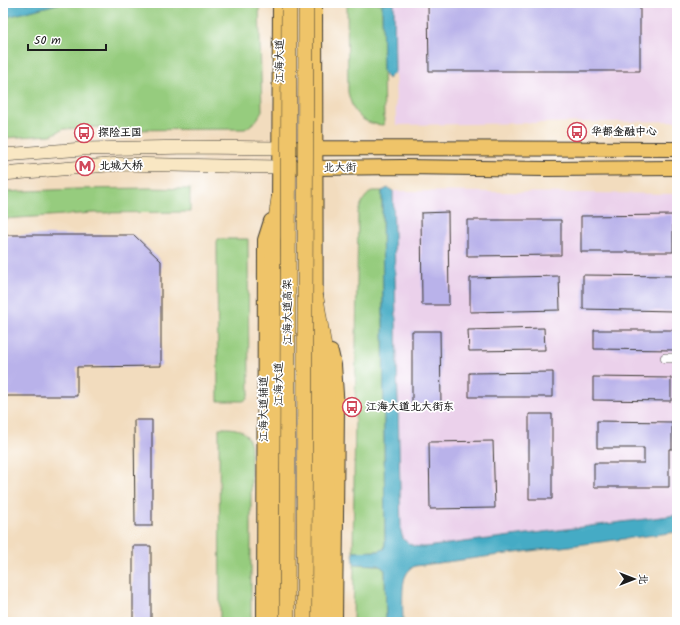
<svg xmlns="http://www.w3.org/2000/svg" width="680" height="625" viewBox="0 0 680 625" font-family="Kalam,'LXGW WenKai TC',sans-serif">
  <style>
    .built { fill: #ebd1eb }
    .green { fill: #96cc7e; stroke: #59744d }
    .water { fill: #45abc5; stroke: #306470 }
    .building { fill: #b9b2ea }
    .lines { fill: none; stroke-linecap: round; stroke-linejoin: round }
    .minor-casing { stroke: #3c3934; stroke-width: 10 }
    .secondary-casing { stroke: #3c3934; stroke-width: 14 }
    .primary-casing { stroke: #3c3934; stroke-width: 16 }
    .trunk-casing { stroke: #3c3934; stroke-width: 16 }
    .minor { stroke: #fff; stroke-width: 9 }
    .secondary { stroke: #f9e7c3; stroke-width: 13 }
    .primary { stroke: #efc469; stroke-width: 14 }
    .trunk { stroke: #efc469; stroke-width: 15 }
    .trunk-bridge-casing { stroke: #3c3934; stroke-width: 16; stroke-linecap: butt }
    .trunk-bridge { stroke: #efc469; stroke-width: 15 }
    .labels { text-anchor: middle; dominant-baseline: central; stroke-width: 3.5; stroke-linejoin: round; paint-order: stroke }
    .street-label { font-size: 11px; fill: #1c1c1c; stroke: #fff }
    .poi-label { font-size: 11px; font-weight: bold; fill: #1c1c1c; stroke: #fff; text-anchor: start }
  </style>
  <rect width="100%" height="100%" fill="#fff"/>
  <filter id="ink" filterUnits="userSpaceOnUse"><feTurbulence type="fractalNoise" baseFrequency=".025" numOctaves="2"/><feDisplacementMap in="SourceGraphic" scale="8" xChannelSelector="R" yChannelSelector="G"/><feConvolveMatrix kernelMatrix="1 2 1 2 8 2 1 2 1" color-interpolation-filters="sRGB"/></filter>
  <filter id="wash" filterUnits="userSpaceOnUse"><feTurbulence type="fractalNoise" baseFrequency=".012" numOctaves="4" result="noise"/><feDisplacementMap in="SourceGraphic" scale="16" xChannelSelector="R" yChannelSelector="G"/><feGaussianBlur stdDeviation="0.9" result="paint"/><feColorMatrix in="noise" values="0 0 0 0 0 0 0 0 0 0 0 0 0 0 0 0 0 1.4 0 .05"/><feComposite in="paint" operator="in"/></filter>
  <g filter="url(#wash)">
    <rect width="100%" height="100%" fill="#f2dcbe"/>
    <!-- built -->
    <path class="built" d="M394,3H677V121L396,125Z
      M393,191L677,194V515L425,547H415L409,544L403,539L401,531Z"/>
    <!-- green -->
    <path class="green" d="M3,3H259L262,111C258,120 253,124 245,129L111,130L99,127L64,129L51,135L3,138Z
      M347,3H382L384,125C361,124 353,114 348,92Z
      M150,188L190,189V212L93,213L3,219V192L76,189Z
      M372,191H382L385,545L384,549L379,551L353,552L358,212C362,202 363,198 372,191Z
      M217,239H248L249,393L247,399L243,401H218Z
      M219,428C230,428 244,427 249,440C251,443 251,448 251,452V622H220Z
      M354,564L379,565L385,570L386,622H353Z"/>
    <!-- water -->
    <path class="water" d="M3,3H61L3,18Z
      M382,3H394L395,72L388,79L383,71Z
      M388,188L393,191L401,531L403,539C412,546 414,547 425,547L677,515V532L415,566C411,568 408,571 406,575C401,583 403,611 403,622H386L385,570L379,565L354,564L353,552L379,551L384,549L385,545L382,191Z"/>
    <g id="blocks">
      <!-- building -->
      <path class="building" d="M428,3H640V71H429Z
        M448,212L449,305H422L421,213Z
        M673,215V252H581V216Z
        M467,220H561V255L467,256Z
        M3,235H134L161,261V366L77,367V396H3Z
        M583,275L674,276L673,311L583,309Z
        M559,276L560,310L470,312V278Z
        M544,328L545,350L469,351L468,330Z
        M594,330H674V350L594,349Z
        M412,331H440L441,404H412Z
        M553,372V397H469V373Z
        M593,377L671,378V401L593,400Z
        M529,414H552V499H529Z
        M134,420H152V526H135Z
        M597,421L672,422V449H669V487H594V463H644V448H597Z
        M493,441L495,508L430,509L429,442Z
        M133,546H151V622H133Z"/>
    </g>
  </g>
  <g filter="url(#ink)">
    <use href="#blocks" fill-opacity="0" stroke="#3c3934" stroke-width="1"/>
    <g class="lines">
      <defs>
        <path id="minor" d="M665,358H677"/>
        <path id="secondary" d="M3,155L83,149L192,147L279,148
          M3,174L119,164L280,167"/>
        <path id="primary" d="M279,148L677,149
          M280,167L316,168L402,167L546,169L677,168
          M279,210L280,3
          M331,352L334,365L337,409L335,622
          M264,622L265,240L271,221
          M315,622C316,416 316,209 315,3"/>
        <path id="trunk" d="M316,298L327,366L324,622
          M272,622L273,240L279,198"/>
      </defs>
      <!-- minor casing -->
      <use href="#minor" class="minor-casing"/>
      <!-- secondary casing -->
      <use href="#secondary" class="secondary-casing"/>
      <!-- primary casing -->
      <use href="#primary" class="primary-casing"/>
      <!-- trunk casing -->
      <use href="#trunk" class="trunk-casing"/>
      <!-- minor -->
      <use href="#minor" class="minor"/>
      <!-- secondary -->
      <use href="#secondary" class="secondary"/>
      <!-- primary -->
      <use href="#primary" class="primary"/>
      <!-- trunk -->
      <use href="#trunk" class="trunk"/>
      <defs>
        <path id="trunk-bridge" d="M287,622L289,3
          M304,622L306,3"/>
      </defs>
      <!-- trunk-bridge casing -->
      <use href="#trunk-bridge" class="trunk-bridge-casing"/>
      <!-- trunk-bridge -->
      <use href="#trunk-bridge" class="trunk-bridge"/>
    </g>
  </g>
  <!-- icons -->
  <defs>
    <symbol id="bus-ring" viewBox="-11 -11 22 22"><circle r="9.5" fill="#fff" stroke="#d1495b" stroke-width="1.5"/><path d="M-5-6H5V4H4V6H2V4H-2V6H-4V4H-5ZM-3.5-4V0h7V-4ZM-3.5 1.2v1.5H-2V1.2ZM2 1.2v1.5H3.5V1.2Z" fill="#d1495b"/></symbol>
    <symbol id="metro-ring" viewBox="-11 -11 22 22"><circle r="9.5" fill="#fff" stroke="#d1495b" stroke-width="1.5"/><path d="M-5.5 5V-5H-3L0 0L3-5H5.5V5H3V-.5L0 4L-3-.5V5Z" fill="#d1495b"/></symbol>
  </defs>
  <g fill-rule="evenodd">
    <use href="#bus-ring" x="566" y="121" width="22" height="22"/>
    <use href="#bus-ring" x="73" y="122" width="22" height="22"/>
    <use href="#metro-ring" x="74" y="155" width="22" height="22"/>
    <use href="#bus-ring" x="341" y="396" width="22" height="22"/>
  </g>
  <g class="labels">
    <!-- street labels -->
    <g class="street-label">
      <text transform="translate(280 61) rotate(-90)">江海大道</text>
      <text transform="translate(340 168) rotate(-1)">北大街</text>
      <text transform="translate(288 312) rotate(-90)">江海大道高架</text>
      <text transform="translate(279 384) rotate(-90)">江海大道</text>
      <text transform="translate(264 409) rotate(-90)">江海大道辅道</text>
    </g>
    <!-- poi labels -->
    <g class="poi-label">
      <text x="591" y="132">华都金融中心</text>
      <text x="98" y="133">探险王国</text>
      <text x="99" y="166">北城大桥</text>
      <text x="366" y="407">江海大道北大街东</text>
    </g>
  </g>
  <!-- margin -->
  <rect width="680" height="625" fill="none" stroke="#fff" stroke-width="16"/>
  <!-- north arrow -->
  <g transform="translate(634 579) rotate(90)" stroke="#ffffff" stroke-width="3" paint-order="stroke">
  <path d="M0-3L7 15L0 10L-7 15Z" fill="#1c1c1c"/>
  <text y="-6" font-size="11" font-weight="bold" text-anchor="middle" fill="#1c1c1c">北</text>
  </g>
  <!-- scale -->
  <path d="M28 44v6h78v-6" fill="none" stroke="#1c1c1c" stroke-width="2"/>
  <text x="34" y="44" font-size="12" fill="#1c1c1c" stroke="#ffffff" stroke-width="3" paint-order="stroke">50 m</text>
</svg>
